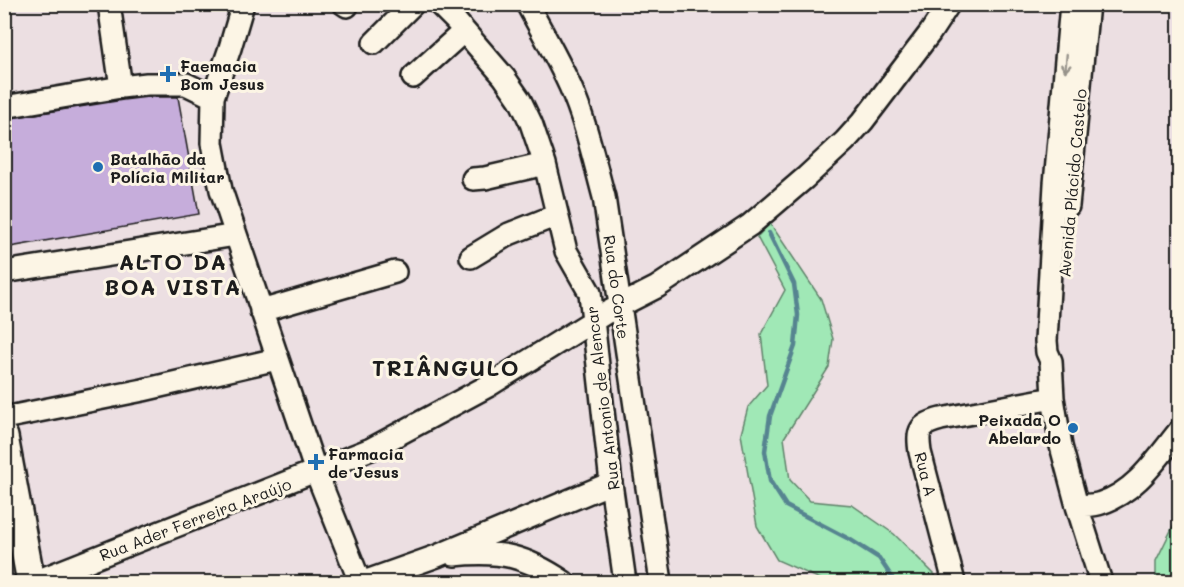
<svg xmlns="http://www.w3.org/2000/svg" width="1184" height="587" viewBox="0 0 1184 587" font-family="Mali,sans-serif">
  <style>
    .green { fill: #a0e8b6; stroke: #5e8269; stroke-width: 1.5 }
    .lines { fill: none; stroke-linecap: round; stroke-linejoin: round }
    .stream { stroke: #568490; stroke-width: 4.5 }
    .building { fill: #c6addb; stroke: #1c1c1c; stroke-width: 1.5 }
    .minor-casing { stroke: #1c1c1c; stroke-width: 26 }
    .major-casing { stroke: #1c1c1c; stroke-width: 32 }
    .minor { stroke: #fcf5e5; stroke-width: 21 }
    .major { stroke: #fcf5e5; stroke-width: 27 }
    .oneway { stroke: #97938b }
    .poi-dot { fill: #1f6fb2; stroke: #fcf5e5; stroke-width: 2 }
    .labels { text-anchor: middle; dominant-baseline: central; stroke-width: 6; stroke-linejoin: round; paint-order: stroke }
    .poi-label { font-size: 16px; font-weight: bold; fill: #1c1c1c; stroke: #fcf5e5; text-anchor: start }
    .street-label { font-size: 16px; fill: #1c1c1c; stroke: #fcf5e5 }
    .district-label { font-size: 22px; font-weight: bold; letter-spacing: 1.5px; fill: #1c1c1c; stroke: #fcf5e5 }
  </style>
  <rect width="100%" height="100%" fill="#ecdfe2"/>
  <filter id="ink" filterUnits="userSpaceOnUse"><feTurbulence type="fractalNoise" baseFrequency=".0167" numOctaves="2"/><feDisplacementMap in="SourceGraphic" scale="12" xChannelSelector="R" yChannelSelector="G"/><feConvolveMatrix kernelMatrix="1 2 1 2 8 2 1 2 1" color-interpolation-filters="sRGB"/></filter>
  <g filter="url(#ink)">
    <!-- green -->
    <path class="green" d="M770,223L821,299L833,339L829,367L784,438L790,480L810,501L852,505L894,534L935,575L937,582H827L777,560L757,526L741,434L748,407L767,385L761,334L785,290L757,237Z
      M1179,514V582H1156V561Z"/>
    <g class="lines">
      <!-- stream -->
      <path class="stream" d="M769,233L794,284L798,315L795,346L770,416L765,451L770,481L786,506L849,539L879,558L895,582"/>
    </g>
    <!-- building -->
    <path class="building" d="M148,97H178L199,214L4,248V119L123,100Z"/>
    <g class="lines">
      <defs>
        <path id="minor" d="M109,4L121,87
          M243,4L230,48L213,97L212,143L221,190L316,472L360,582
          M344,4L347,6
          M439,4L454,19L504,77L520,100L531,123L545,164L566,251L590,293L611,483L625,582
          M527,4C542,31 557,58 570,86C586,122 594,160 604,197L661,582
          M1071,4L1055,184L1046,341L1047,352L1051,361L1053,398L1061,446L1077,506L1101,582
          M374,43L413,4
          M413,77L464,31
          M4,107L121,87L147,84H186L213,97
          M473,179L485,178L545,164
          M1068,206L1088,4
          M471,257L509,234L557,215
          M4,272L236,235
          M261,311L395,272
          M4,418L143,390L277,359
          M1077,506C1085,505 1094,506 1101,503C1136,492 1157,458 1180,430
          M454,555C502,550 525,556 564,582
          M34,582L371,449L488,386L604,314L657,287L750,225L805,178L845,141L863,121L930,33L949,4
          M364,582L437,556L611,483
          M954,582L920,452C917,430 919,425 941,419L1053,398"/>
        <path id="major" d="M4,437L31,582"/>
      </defs>
      <!-- minor casing -->
      <use href="#minor" class="minor-casing"/>
      <!-- major casing -->
      <use href="#major" class="major-casing"/>
      <!-- minor -->
      <use href="#minor" class="minor"/>
      <!-- major -->
      <use href="#major" class="major"/>
    </g>
    <!-- one-way arrows -->
    <defs><path id="oneway-shaft" d="M-6 0H5M1.5-3L5.5 0L1.5 3" fill="none" stroke-width="1.6" stroke-linecap="round" stroke-linejoin="round" transform="scale(1.5)"/></defs>
    <use class="oneway" href="#oneway-shaft" transform="translate(1066 63) rotate(95)"/>
  </g>
  <!-- markers -->
  <g class="poi-dot">
    <path d="M165 65h6v6h6v6h-6v6h-6v-6h-6v-6h6z"/>
    <circle cx="98" cy="167" r="6"/>
    <circle cx="1073" cy="428" r="6"/>
    <path d="M313 453h6v6h6v6h-6v6h-6v-6h-6v-6h6z"/>
  </g>
  <g class="labels">
    <!-- poi labels -->
    <g class="poi-label">
      <text x="180" y="65">Faemacia<tspan x="180" dy="18">Bom Jesus</tspan></text>
      <text x="110" y="158">Batalhão da<tspan x="110" dy="18">Polícia Militar</tspan></text>
      <text x="1061" y="419" text-anchor="end">Peixada O<tspan x="1061" dy="18">Abelardo</tspan></text>
      <text x="328" y="453">Farmacia<tspan x="328" dy="18">de Jesus</tspan></text>
    </g>
    <!-- street labels -->
    <g class="street-label">
      <text transform="translate(1072 183) rotate(-85)">Avenida Plácido Castelo</text>
      <text transform="translate(617 287) rotate(82)">Rua do Corte</text>
      <text transform="translate(602 398) rotate(-97)">Rua Antonio de Alencar</text>
      <text transform="translate(926 474) rotate(76)">Rua A</text>
      <text transform="translate(195 519) rotate(-21)">Rua Ader Ferreira Araújo</text>
    </g>
    <!-- district labels -->
    <g class="district-label">
      <text x="173" y="261">ALTO DA<tspan x="173" dy="25">BOA VISTA</tspan></text>
      <text x="446" y="367">TRIÂNGULO</text>
    </g>
  </g>
  <!-- margin -->
  <rect width="1184" height="587" fill="none" stroke="#fcf5e5" stroke-width="24"/>
  <rect x="12" y="12" width="1160" height="563" fill="none" stroke="#1c1c1c" stroke-width="2" filter="url(#ink)"/>
</svg>
